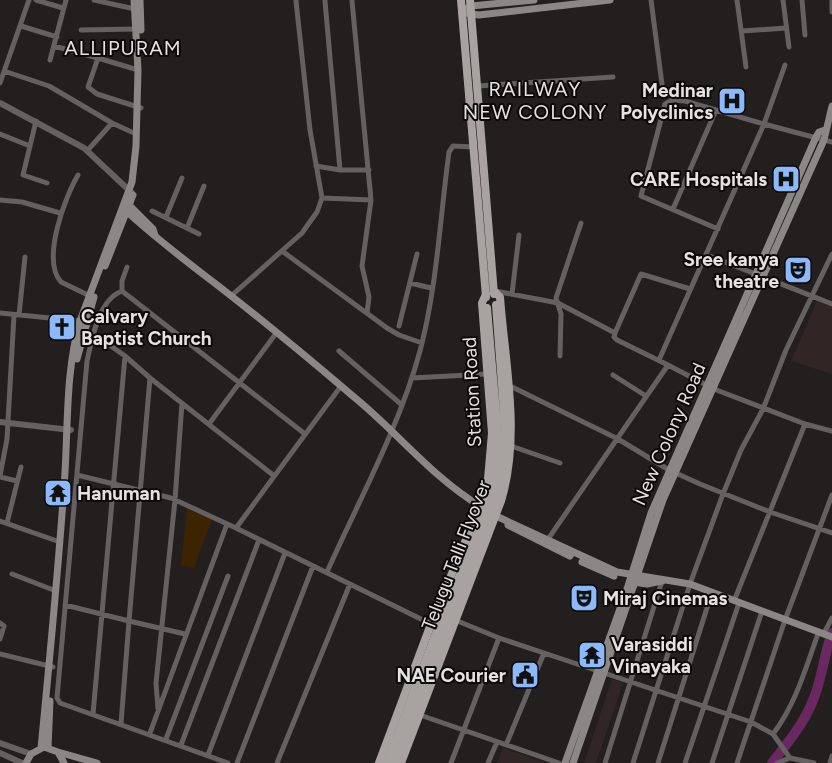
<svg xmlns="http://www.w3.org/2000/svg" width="832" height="763" viewBox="0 0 832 763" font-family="Figtree,sans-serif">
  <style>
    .built { fill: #312625 }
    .green { fill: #3c2400 }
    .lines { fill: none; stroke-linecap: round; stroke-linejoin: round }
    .river { stroke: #692860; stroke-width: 10 }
    .minor { stroke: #646160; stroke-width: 5 }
    .tertiary { stroke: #646160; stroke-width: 6 }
    .secondary { stroke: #8a8785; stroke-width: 7 }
    .primary { stroke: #a8a3a1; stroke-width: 8 }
    .primary-bridge { stroke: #a8a3a1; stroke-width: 8 }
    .labels { text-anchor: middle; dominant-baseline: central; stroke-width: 4; stroke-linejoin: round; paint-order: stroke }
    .poi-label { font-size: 19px; font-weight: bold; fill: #e5e2e1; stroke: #0b0909; text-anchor: end }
    .street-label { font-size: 19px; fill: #e5e2e1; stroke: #0b0909 }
    .neighbourhood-label { font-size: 20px; letter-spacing: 1px; fill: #e5e2e1; stroke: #0b0909 }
  </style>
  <rect width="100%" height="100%" fill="#231f1e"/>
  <!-- built -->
  <path class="built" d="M817,301L832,307V374L791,361Z
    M612,679L623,683L596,763H584Z
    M503,748L546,763H497Z"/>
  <!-- green -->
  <path class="green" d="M187,509L212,519L194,568L181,565Z"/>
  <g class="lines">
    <!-- river -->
    <path class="river" d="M772,763C786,745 802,726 811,705C822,683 823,656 832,633"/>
    <!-- minor -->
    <path class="minor" d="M36,0L63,8
      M94,0L135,9
      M651,0L662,84
      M737,0L746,67
      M783,0L789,47
      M802,0L805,35
      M832,0V12
      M325,1L340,170
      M352,1L371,200L362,266L369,297L367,313
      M21,26L57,37
      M81,30L136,29
      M742,31L786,28
      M54,46L98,58
      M50,60L66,0
      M138,70L98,58L88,87L97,94L141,108
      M4,71L49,86L112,123
      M0,83L29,0
      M478,86L613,77
      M36,121L23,175L47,183
      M0,134L30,146
      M87,151L112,123L136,134
      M316,166L340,170H369
      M78,175C65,197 41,260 61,282L90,296
      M322,198L371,200
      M0,200L22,202L60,213
      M673,209L716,110
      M152,211L199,234
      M166,217L182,178
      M187,228L204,186
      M718,229L641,196L665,104L672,100L685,101L764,124L785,65
      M282,251L387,328L399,335L422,343
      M707,255L832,304
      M127,267L122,281V291L305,434
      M410,283L431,288
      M122,291C98,300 92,339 87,361L57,698L60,703L228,763
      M495,291L558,303L615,333
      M512,294L519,235
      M231,296L302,233L317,212L322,198L310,130L296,1
      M0,313L80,321
      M19,315L25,257
      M399,326L417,254
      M94,334L125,356L150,378
      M339,351L402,405
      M560,356L561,314L556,298L581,223
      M659,360L764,124L832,142
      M668,365L617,340L614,337L615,333L641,274L690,289
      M613,375L646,396
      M412,378L487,374
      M508,385L618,439L669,470L700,484L770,512L832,533
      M209,424L277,332
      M511,446L560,463
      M77,475L171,498L236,528L341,386
      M0,476L7,439L14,315
      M0,477L17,481
      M0,521L60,542
      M7,523L21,467
      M236,528L431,624
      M546,542L668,365L714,389L805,424
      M327,572C359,500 399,428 420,351C437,287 440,218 449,152L453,146L473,147
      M12,574L56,591
      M734,601L805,424L832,431
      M65,605L129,621L150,378L273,475
      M0,623L4,626L0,639
      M824,633L832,618
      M499,638L544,653L506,745
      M544,653L751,722L773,734L790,758L814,763
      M0,654L53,667
      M158,709L156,683L175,500L182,403
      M93,714L125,356
      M420,715L559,763
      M121,724L129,621L185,634
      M150,733L227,524
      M773,734C796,704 806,667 819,631
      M166,739L228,576
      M181,745L259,540
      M208,755L285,553
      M237,763L313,566
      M277,763L350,584
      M451,763L499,638L455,620
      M488,763L497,742
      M605,763L662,581
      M633,763L690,584L723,494L741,450L763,409L786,350L832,254
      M658,763L712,592
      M685,763L739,603
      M712,763L762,611
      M737,763L785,620L832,495
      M777,763L790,758
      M830,763L832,756"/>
    <!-- tertiary -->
    <path class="tertiary" d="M0,103L84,148L132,193
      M0,422L71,430
      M0,743L31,754
      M0,753L22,763"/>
    <!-- secondary -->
    <path class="secondary" d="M140,0L141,30
      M466,9L471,6L534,0
      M466,13L479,15L610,0
      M128,204L153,229L155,235
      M124,209C157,240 194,267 230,295C272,328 313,362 354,397C397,432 432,477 480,506
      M105,266L133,195
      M77,359L94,297
      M496,516L617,572L690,584L832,637
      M508,525L570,556
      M582,562L614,576
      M633,582L647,584L662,581
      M41,748C50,656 59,564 65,472C68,422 66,369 80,321L132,182L136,146L138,70L134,0
      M48,748L50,701
      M58,752L97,763
      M26,763L31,754L44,747L58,752L64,763
      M565,763L627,589L651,513L816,137L819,132L825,130
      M573,763L663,500L811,169L824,140L832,106"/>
    <!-- primary -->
    <path class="primary" d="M461,0L486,297
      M470,0L494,294
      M379,763L431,624L480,506L488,479L492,433L482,303L486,294
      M401,763L501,501C521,435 505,365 500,297L494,291"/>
    <!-- primary-bridge -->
    <path class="primary-bridge" d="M387,763L435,636L482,521L496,472L497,424L487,308
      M394,763L441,638L492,513L504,472L505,425L496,305"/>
  </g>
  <!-- icons -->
  <defs>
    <symbol id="hospital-square" viewBox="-11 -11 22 22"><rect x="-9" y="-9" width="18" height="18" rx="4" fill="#8cb9fc" stroke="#0b0909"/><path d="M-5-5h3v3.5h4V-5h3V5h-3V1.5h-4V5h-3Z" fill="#111"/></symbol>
    <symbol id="theatre-square" viewBox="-11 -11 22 22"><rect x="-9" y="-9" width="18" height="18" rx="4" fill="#8cb9fc" stroke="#0b0909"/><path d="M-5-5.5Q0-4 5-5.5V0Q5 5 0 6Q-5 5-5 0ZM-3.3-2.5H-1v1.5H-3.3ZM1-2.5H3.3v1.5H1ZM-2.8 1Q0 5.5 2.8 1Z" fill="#111"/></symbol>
    <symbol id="church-square" viewBox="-11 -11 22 22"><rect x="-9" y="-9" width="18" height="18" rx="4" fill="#8cb9fc" stroke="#0b0909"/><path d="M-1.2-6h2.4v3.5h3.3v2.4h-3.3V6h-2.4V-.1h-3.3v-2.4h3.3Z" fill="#111"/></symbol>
    <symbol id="temple-square" viewBox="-11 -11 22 22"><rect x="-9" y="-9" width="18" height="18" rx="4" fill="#8cb9fc" stroke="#0b0909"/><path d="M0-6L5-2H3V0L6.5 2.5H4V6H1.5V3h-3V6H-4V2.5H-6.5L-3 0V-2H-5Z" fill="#111"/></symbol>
    <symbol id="civic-square" viewBox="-11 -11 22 22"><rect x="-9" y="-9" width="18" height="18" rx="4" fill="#8cb9fc" stroke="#0b0909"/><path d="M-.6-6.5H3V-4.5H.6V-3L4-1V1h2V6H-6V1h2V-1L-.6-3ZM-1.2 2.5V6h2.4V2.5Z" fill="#111"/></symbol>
  </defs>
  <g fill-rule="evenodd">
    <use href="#hospital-square" x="716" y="85" width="32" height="32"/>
    <use href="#hospital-square" x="770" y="163" width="32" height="32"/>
    <use href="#theatre-square" x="782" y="254" width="32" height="32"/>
    <use href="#church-square" x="46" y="311" width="32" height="32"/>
    <use href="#temple-square" x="42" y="477" width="32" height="32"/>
    <use href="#theatre-square" x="568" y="582" width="32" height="32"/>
    <use href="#temple-square" x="576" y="639" width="32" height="32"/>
    <use href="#civic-square" x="509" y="659" width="32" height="32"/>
  </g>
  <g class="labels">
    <!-- poi labels -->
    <g class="poi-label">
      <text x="713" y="90">Medinar<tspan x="713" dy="22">Polyclinics</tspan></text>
      <text x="767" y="179">CARE Hospitals</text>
      <text x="779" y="259">Sree kanya<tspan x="779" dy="22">theatre</tspan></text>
      <text x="81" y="316" text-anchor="start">Calvary<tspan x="81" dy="22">Baptist Church</tspan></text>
      <text x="77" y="493" text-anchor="start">Hanuman</text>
      <text x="603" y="598" text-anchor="start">Miraj Cinemas</text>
      <text x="611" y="644" text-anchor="start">Varasiddi<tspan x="611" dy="22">Vinayaka</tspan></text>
      <text x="506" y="675">NAE Courier</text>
    </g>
    <!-- street labels -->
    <g class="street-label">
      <text transform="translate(472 392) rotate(-93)">Station Road</text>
      <text transform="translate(669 434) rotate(-66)">New Colony Road</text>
      <text transform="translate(456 555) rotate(-69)">Telugu Talli Flyover</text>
    </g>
    <!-- neighbourhood labels -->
    <g class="neighbourhood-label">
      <text x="123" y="48">ALLIPURAM</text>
      <text x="535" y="89">RAILWAY<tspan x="535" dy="23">NEW COLONY</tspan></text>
    </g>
  </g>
</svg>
